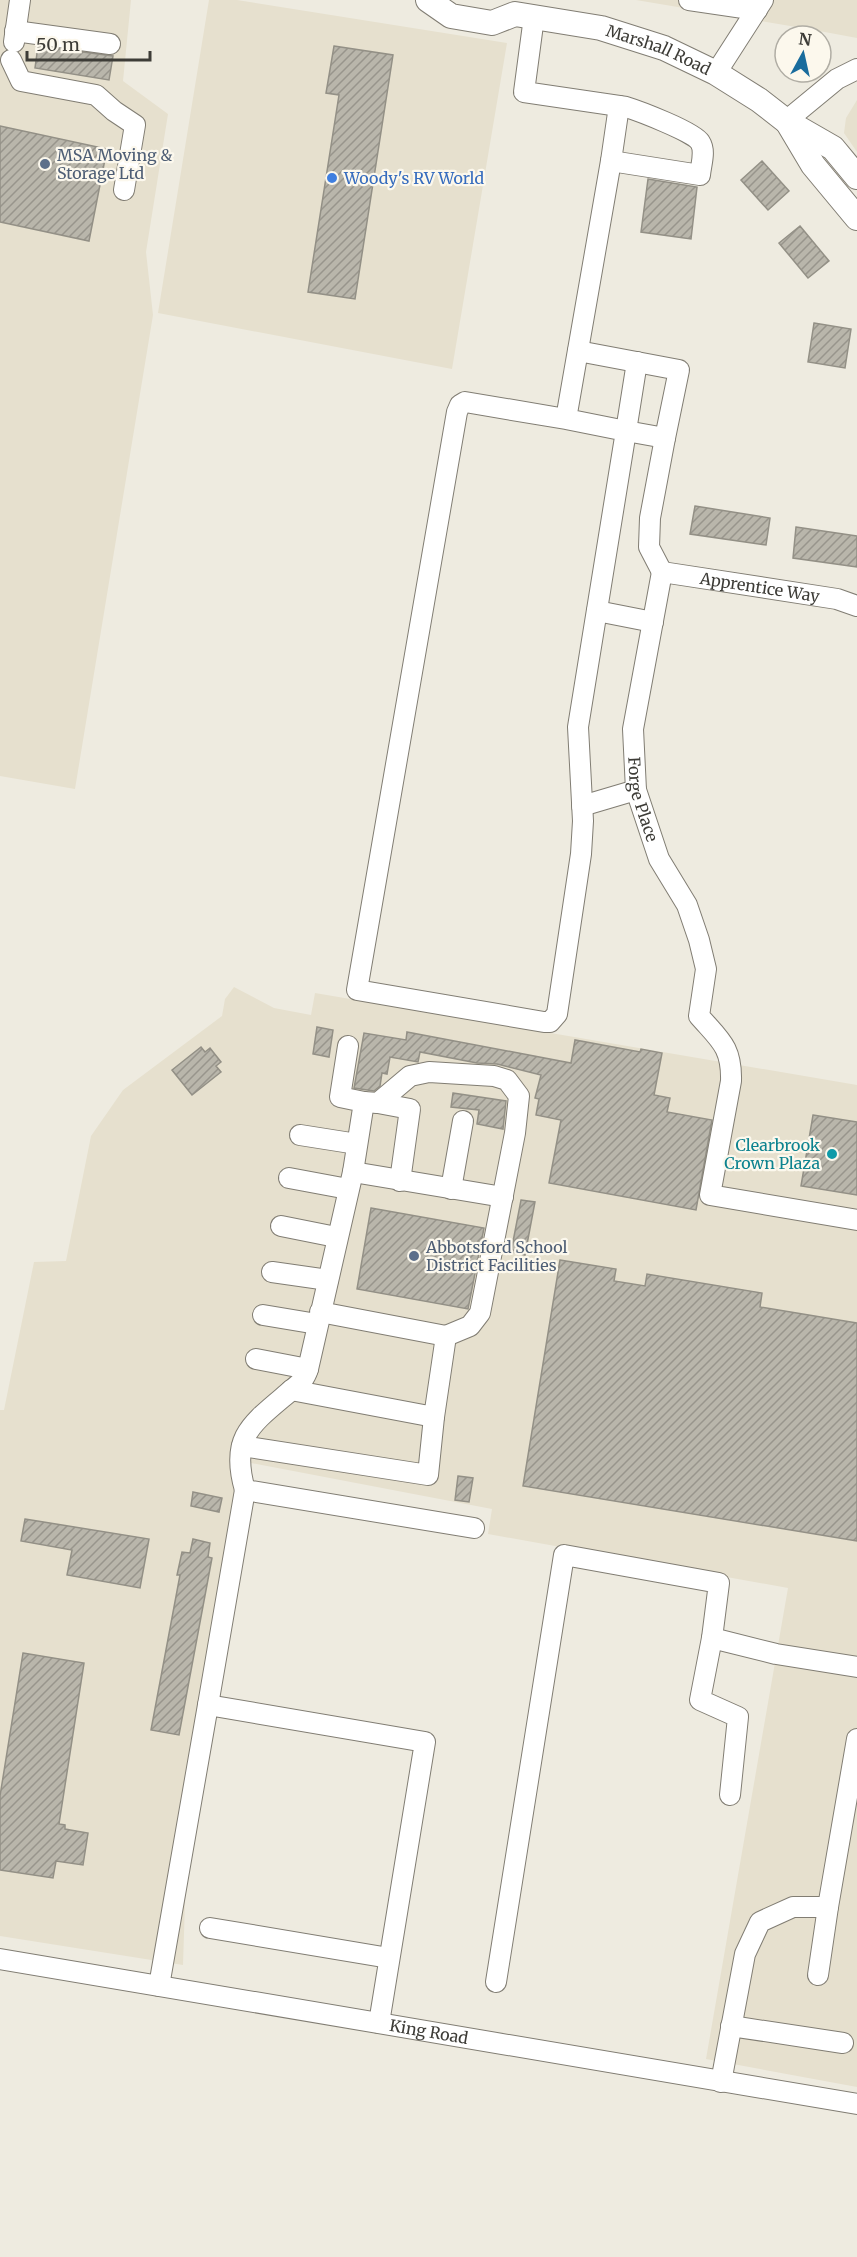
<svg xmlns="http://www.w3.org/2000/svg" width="857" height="2257" viewBox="0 0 857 2257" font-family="Merriweather,serif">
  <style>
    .built { fill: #e6e0ce }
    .building { fill: url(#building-hatch); stroke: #939086; stroke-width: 1.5 }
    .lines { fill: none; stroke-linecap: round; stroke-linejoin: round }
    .minor-casing { stroke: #817d73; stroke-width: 22 }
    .major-casing { stroke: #817d73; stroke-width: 26 }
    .minor { stroke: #fff; stroke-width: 20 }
    .major { stroke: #fff; stroke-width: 24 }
    .service-dot { fill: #5c6f8a; stroke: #fcf8ed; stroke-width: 2 }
    .shop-dot { fill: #3f7fe0; stroke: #fcf8ed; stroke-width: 2 }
    .culture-dot { fill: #0f9aa8; stroke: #fcf8ed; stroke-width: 2 }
    .labels { text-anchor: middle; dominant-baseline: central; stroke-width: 4.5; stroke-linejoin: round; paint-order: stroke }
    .street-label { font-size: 16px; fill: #3d3c37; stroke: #fcf8ed }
    .service-label { font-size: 16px; fill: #4e5e75; stroke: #fcf8ed; text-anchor: start }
    .shop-label { font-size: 16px; fill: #366cbe; stroke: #fcf8ed; text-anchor: start }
    .culture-label { font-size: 16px; fill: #0d838f; stroke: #fcf8ed; text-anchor: end }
  </style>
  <defs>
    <pattern id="building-hatch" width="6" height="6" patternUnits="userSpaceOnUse" patternTransform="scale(1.5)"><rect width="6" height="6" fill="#b9b6ab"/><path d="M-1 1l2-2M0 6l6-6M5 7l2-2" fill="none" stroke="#98958c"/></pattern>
  </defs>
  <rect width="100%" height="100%" fill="#eeebe0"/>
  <!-- built -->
  <path class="built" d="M0,0H131L123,81L168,114L146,252L153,315L75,789L0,776Z
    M209,0H237L507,43L452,369L158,313Z
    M636,0H857V38L814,30Z
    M857,100V152L844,133L846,118Z
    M234,987L274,1008L311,1015L315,993L857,1085V2087L706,2059L788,1588L488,1534L492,1509L251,1463L188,1807L183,1965L0,1936V1410H4L34,1262L66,1261L91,1136L123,1090L222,1016L225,999Z"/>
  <!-- building -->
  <path class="building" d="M38,46L113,56L109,80L35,68Z
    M334,46L393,55L355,299L308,292L339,95L326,93Z
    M0,126L107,149L89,241L0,222Z
    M762,161L789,191L768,210L741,180Z
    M648,179L697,187L691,239L641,232Z
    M800,226L829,261L808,278L779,243Z
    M814,323L851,329L845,368L808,362Z
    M695,506L770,518L766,545L690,534Z
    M796,527L857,536V567L793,558Z
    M317,1027L333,1030L329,1057L313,1054Z
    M407,1032L571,1063L575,1040L640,1052L641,1049L662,1053L654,1095L670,1098L667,1112L712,1120L696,1210L549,1183L561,1120L536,1115L539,1099L535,1098L541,1075L497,1064L477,1063L420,1052L418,1062L390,1057L387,1074L382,1073L380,1086L374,1091L354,1088L364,1033L406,1040Z
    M201,1047L205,1052L210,1048L221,1062L216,1066L221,1072L192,1095L172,1070Z
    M453,1093L506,1101L503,1129L477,1124L479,1110L451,1107Z
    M813,1115L857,1122V1195L801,1186Z
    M521,1200L535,1202L525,1255L511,1252Z
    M371,1208L484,1228L468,1309L357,1289Z
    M560,1260L616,1269L614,1281L645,1286L647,1274L762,1293L760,1307L857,1323V1541L523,1486Z
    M458,1476L473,1478L469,1502L455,1500Z
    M193,1492L222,1498L219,1512L191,1506Z
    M25,1519L149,1539L140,1588L67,1575L72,1550L21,1541Z
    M193,1539L210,1543L208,1557L212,1558L179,1735L151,1730L180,1575H177L182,1552L190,1553Z
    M23,1653L84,1663L59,1824L65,1825V1829L88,1833L83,1865L56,1861L53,1878L0,1870V1796Z"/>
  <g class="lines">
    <defs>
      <g id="minor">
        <path d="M689,0L757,10"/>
        <path d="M534,17L524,92L626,107C639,111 694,132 700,142C706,151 701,164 700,175L611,161"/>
        <path d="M15,31L110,44"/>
        <path d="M14,42L20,0"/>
        <path d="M11,60L21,81L96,95L114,111L135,125L124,190"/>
        <path d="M716,73L763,0"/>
        <path d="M786,121L837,79L857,69"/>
        <path d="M578,351L679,370L665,438"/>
        <path d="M637,362L626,431L665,438L650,518L649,547L662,572"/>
        <path d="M566,419L626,431L578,727L583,821L581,854L557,1014L550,1022H544L357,990L457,412L460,405L465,402L566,419L611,161L619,106"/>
        <path id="s1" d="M662,572L633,729L636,790L659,859L687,905L699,940L706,969L699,1016C720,1040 732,1047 731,1081L710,1195L857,1220"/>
        <path id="s2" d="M662,572L837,599L857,606"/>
        <path d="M597,611L653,622"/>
        <path d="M582,806L636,790"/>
        <path d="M378,1103L410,1109L400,1181"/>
        <path d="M300,1135L357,1144"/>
        <path d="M353,1172L503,1197"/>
        <path d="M289,1178L348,1189"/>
        <path d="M451,1189L463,1121"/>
        <path d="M281,1226L336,1237"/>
        <path d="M272,1272L328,1280"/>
        <path d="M320,1312L446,1336"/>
        <path d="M263,1315L317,1324"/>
        <path d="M256,1359L308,1369"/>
        <path d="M291,1390L434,1417L446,1336L470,1326L480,1313L515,1133L519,1096L507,1080L494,1076L429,1072L410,1076L378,1103L364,1102"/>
        <path d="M242,1446L428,1475L434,1417"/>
        <path d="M245,1490C230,1438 250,1425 288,1393C297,1385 304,1382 308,1369L353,1172L364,1102L340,1097L348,1046"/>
        <path d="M712,1638L776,1654L857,1667"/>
        <path d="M208,1705L245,1490L474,1528"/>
        <path d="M210,1928L389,1958"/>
        <path id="s3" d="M0,1959L857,2104"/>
        <path d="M818,1975L828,1907"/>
        <path d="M496,1982L564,1555L719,1583L712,1638L700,1700L738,1717L730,1795"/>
        <path d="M159,1986L208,1705L425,1742L379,2023"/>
        <path d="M731,2026L843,2043"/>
        <path d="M721,2082L745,1954L760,1922L793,1907H828L857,1739"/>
      </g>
      <g id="major">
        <path id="s4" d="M428,0L451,16L492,23L515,14L601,28L664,48L716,73L759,100L786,121L833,148L857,177"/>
        <path d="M788,123L813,165L857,218"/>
      </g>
    </defs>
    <!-- minor casing -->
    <use href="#minor" class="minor-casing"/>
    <!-- major casing -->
    <use href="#major" class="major-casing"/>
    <!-- minor -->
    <use href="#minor" class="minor"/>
    <!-- major -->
    <use href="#major" class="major"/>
  </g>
  <!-- markers -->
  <g class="service-dot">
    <circle cx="45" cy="164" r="6"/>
    <circle cx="414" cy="1256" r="6"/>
  </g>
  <circle class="shop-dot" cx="332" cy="178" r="6"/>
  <circle class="culture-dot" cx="832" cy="1154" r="6"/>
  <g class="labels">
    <!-- street labels -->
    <g class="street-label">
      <text stroke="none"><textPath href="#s4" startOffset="243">Marshall Road</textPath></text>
      <text stroke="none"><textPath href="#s2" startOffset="99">Apprentice Way</textPath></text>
      <text stroke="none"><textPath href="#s1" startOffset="231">Forge Place</textPath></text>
      <text stroke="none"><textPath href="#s3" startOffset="435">King Road</textPath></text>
    </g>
    <!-- service labels -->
    <g class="service-label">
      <text x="57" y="155">MSA Moving &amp;<tspan x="57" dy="18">Storage Ltd</tspan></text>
      <text x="426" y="1247">Abbotsford School<tspan x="426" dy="18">District Facilities</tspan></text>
    </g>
    <!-- shop labels -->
    <g class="shop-label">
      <text x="344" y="178">Woody's RV World</text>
    </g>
    <!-- culture labels -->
    <g class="culture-label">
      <text x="820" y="1145">Clearbrook<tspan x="820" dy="18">Crown Plaza</tspan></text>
    </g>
  </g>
  <!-- north arrow -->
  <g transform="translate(803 54) rotate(8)"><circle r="28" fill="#fcf8ed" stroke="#b0ada4" stroke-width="1.5"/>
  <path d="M0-4.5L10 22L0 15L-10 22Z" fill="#196c9d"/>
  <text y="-9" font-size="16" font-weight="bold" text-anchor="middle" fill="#3d3c37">N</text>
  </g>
  <!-- scale -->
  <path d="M27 51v9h123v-9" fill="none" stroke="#3d3c37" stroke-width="3"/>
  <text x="36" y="51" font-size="18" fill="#3d3c37" stroke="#fcf8ed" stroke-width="4.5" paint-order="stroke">50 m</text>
</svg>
